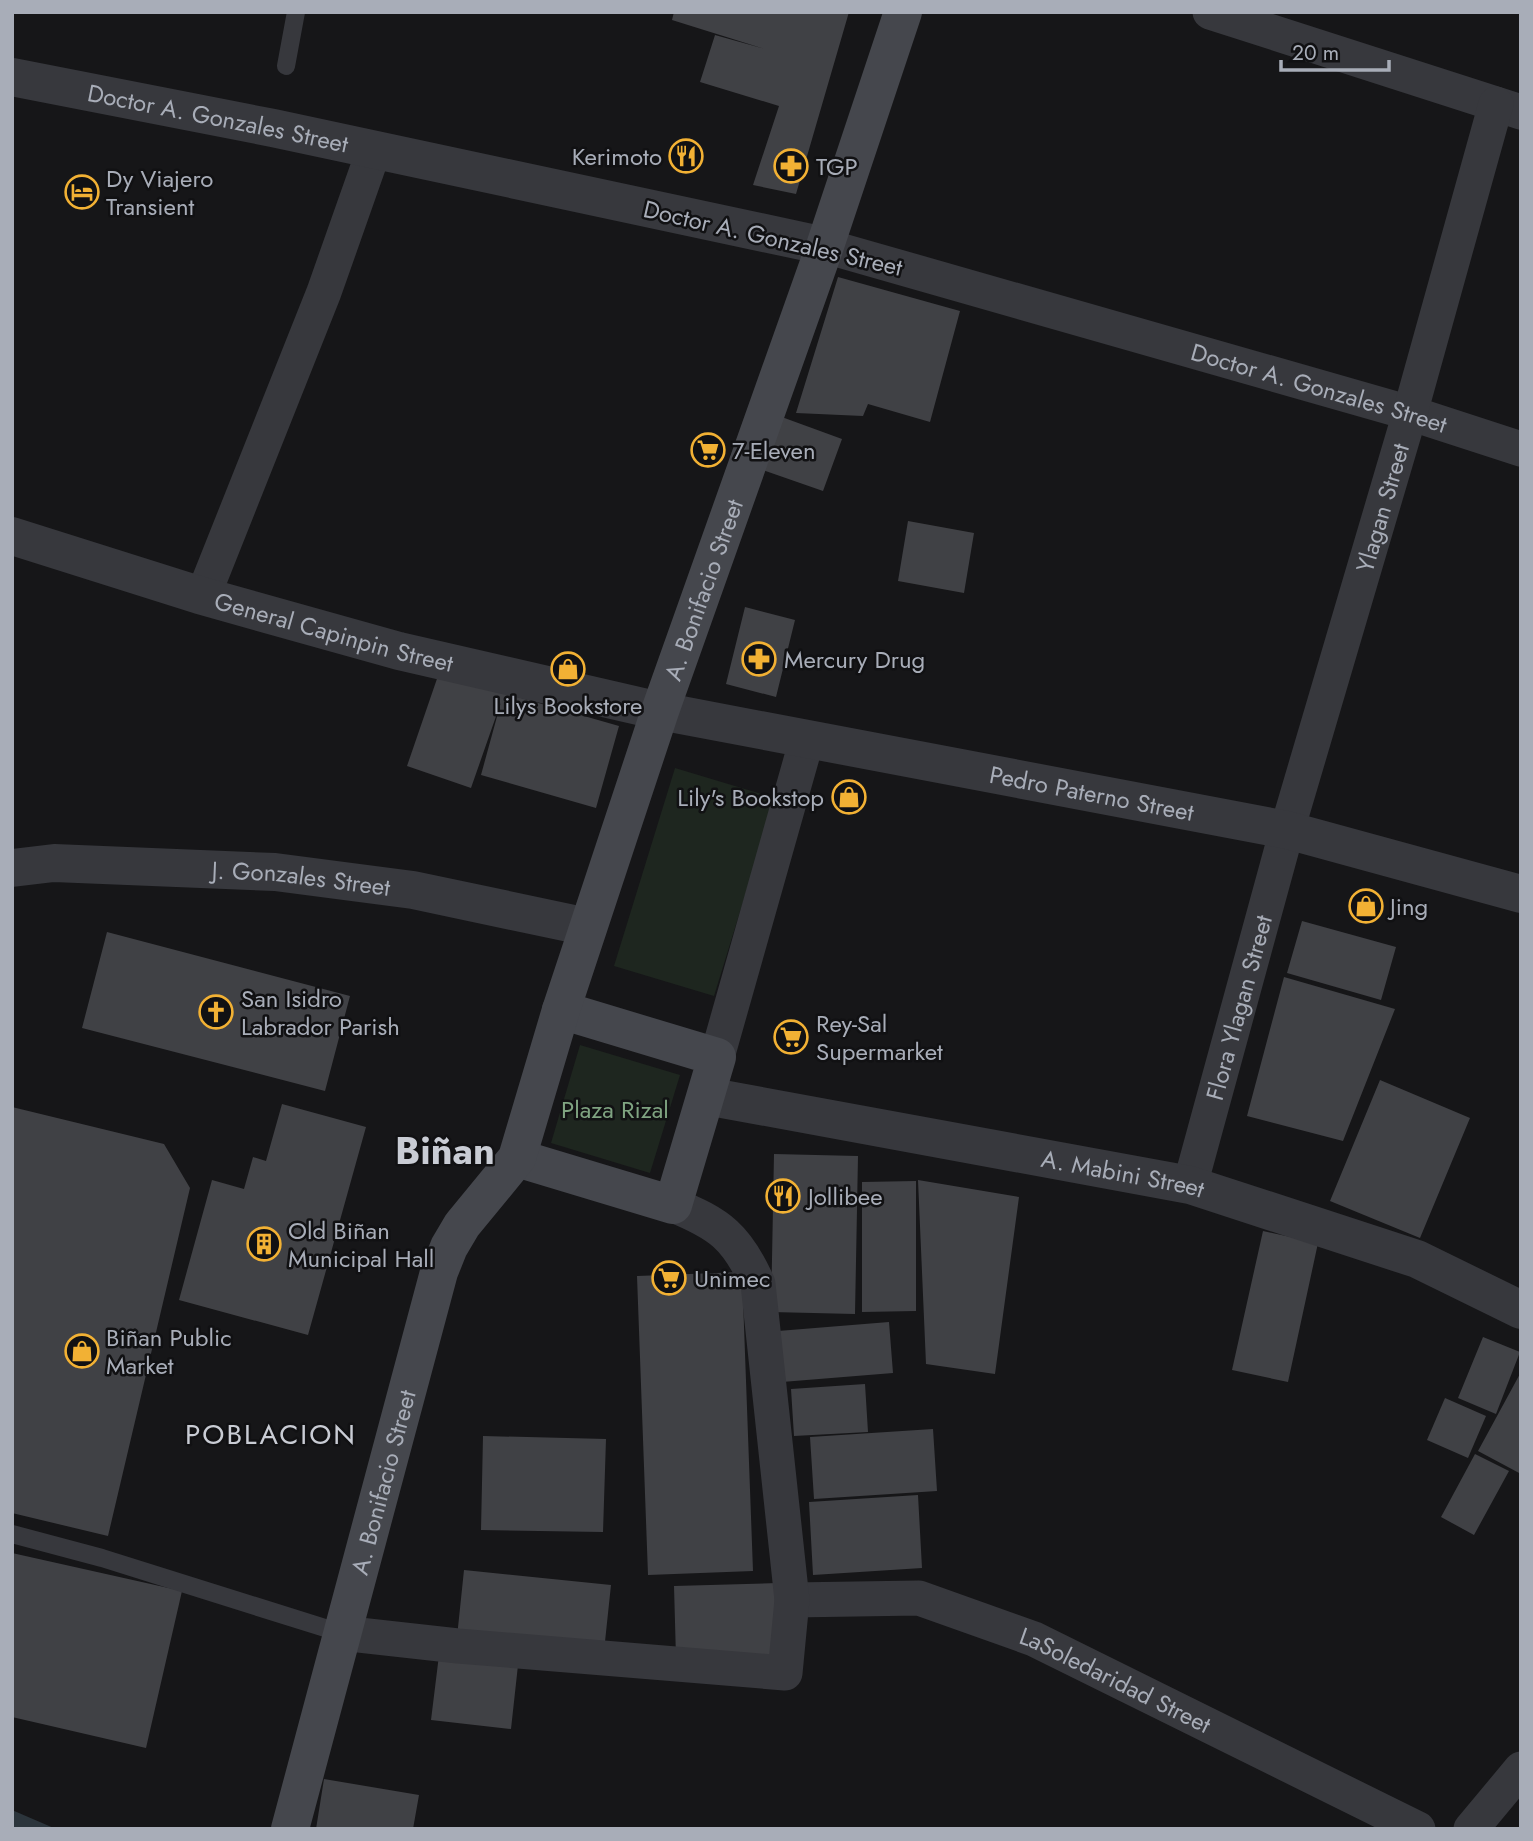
<svg xmlns="http://www.w3.org/2000/svg" width="1533" height="1841" viewBox="0 0 1533 1841" font-family="Jost,sans-serif">
  <style>
    .green { fill: #1e261f }
    .water { fill: #2c353c }
    .building { fill: #404145 }
    .lines { fill: none; stroke-linecap: round; stroke-linejoin: round }
    .service { stroke: #37383d; stroke-width: 18 }
    .minor { stroke: #37383d; stroke-width: 35 }
    .tertiary { stroke: #37383d; stroke-width: 38 }
    .secondary { stroke: #45474d; stroke-width: 38 }
    .labels { text-anchor: middle; dominant-baseline: central; stroke-width: 5; stroke-linejoin: round; paint-order: stroke }
    .street-label { font-size: 24px; fill: #a8adb8; stroke: #111113 }
    .poi-label { font-size: 24px; fill: #a8adb8; stroke: #111113; text-anchor: start }
    .park-label { font-size: 24px; fill: #7fa381; stroke: #111113 }
    .quarter-label { font-size: 28px; letter-spacing: 2px; fill: #c9ccd4; stroke: #111113 }
    .town-label { font-size: 38px; font-weight: bold; fill: #c9ccd4; stroke: #111113 }
  </style>
  <rect width="100%" height="100%" fill="#161618"/>
  <!-- green -->
  <path class="green" d="M675,768L775,798L714,996L614,966Z
    M580,1045L680,1075L650,1173L551,1143Z"/>
  <!-- water -->
  <path class="water" d="M12,1810L56,1829H12Z"/>
  <!-- building -->
  <path class="building" d="M674,12H849L796,194L753,185L779,106L700,82L715,35L768,50L672,20Z
    M838,277L960,311L930,422L868,404L863,416L796,413Z
    M779,416L842,439L823,491L760,469Z
    M908,521L974,533L964,593L898,581Z
    M745,607L795,620L776,697L726,684Z
    M440,670L504,693L619,726L596,808L481,775L501,702L471,788L407,766Z
    M1302,921L1396,947L1381,1000L1287,973Z
    M107,932L350,996L325,1091L82,1028Z
    M1284,977L1395,1009L1343,1141L1247,1116Z
    M1380,1080L1470,1118L1420,1238L1330,1201Z
    M282,1104L366,1127L308,1335L179,1300L212,1180L244,1189L253,1157L266,1161Z
    M12,1107L164,1144L190,1188L108,1536L12,1513Z
    M774,1154L858,1156L855,1314L771,1312Z
    M918,1180L1019,1197L995,1374L926,1364Z
    M916,1181V1311L862,1312V1182Z
    M1263,1231L1318,1243L1288,1382L1232,1370Z
    M742,1272L753,1571L648,1575L637,1276Z
    M889,1322L893,1373L782,1382L778,1331Z
    M1483,1337L1520,1352L1496,1414L1458,1398Z
    M1521,1372V1474L1478,1451Z
    M865,1384L868,1432L794,1436L791,1389Z
    M1445,1398L1486,1416L1468,1458L1427,1440Z
    M933,1429L937,1491L814,1499L810,1437Z
    M483,1436L606,1439L603,1532L481,1530Z
    M1475,1454L1509,1471L1474,1535L1441,1517Z
    M918,1495L922,1568L813,1575L809,1502Z
    M12,1553L182,1591L146,1748L12,1717Z
    M464,1570L611,1585L604,1651L457,1637Z
    M778,1583L780,1655L676,1658L674,1586Z
    M440,1647L519,1656L511,1729L431,1720Z
    M324,1779L419,1795L413,1829H316Z"/>
  <g class="lines">
    <!-- service -->
    <path class="service" d="M286,66L296,12
      M12,1534L102,1558L341,1633"/>
    <!-- minor -->
    <g class="minor">
      <path d="M1210,12L1521,112"/>
      <path id="s1" d="M825,246L1410,413L1521,449"/>
      <path d="M203,596L324,292L374,150"/>
      <path d="M717,1057L807,739"/>
      <path id="s2" d="M1190,1185L1287,830L1410,413L1496,104"/>
      <path id="s3" d="M792,1600L919,1598L1034,1639L1418,1829"/>
      <path d="M341,1633L458,1646L785,1673L792,1600L758,1284C737,1237 720,1224 673,1205"/>
      <path d="M1471,1829L1521,1769"/>
    </g>
    <!-- tertiary -->
    <g class="tertiary">
      <path id="s4" d="M12,77L273,128L825,246"/>
      <path id="s5" d="M12,536L199,595L399,651L660,711L1287,830L1521,894"/>
      <path id="s6" d="M12,868L54,863L275,872L413,890L588,927"/>
      <path id="s7" d="M706,1096L1190,1185L1417,1259L1521,1310"/>
    </g>
    <!-- secondary -->
    <g class="secondary">
      <path d="M517,1158L673,1205L717,1057L561,1010"/>
      <path id="s8" d="M290,1829L439,1272L449,1247L462,1225L517,1158L561,1010L660,711L825,246L903,12"/>
    </g>
  </g>
  <!-- icons -->
  <defs>
    <symbol id="restaurant-ring" viewBox="-11 -11 22 22"><circle r="9.5" fill="#111113" stroke="#f2b134" stroke-width="1.5"/><path d="M-5-6h1v4h1v-4h1v4h1v-4h1v5L-1.5 .5V6h-2V.5L-5-1ZM5-6V6H3V1.5H1.5Q1.5-4 5-6Z" fill="#f2b134"/></symbol>
    <symbol id="pharmacy-ring" viewBox="-11 -11 22 22"><circle r="9.5" fill="#111113" stroke="#f2b134" stroke-width="1.5"/><path d="M-2-6h4v4h4v4h-4v4h-4v-4h-4v-4h4Z" fill="#f2b134"/></symbol>
    <symbol id="hotel-ring" viewBox="-11 -11 22 22"><circle r="9.5" fill="#111113" stroke="#f2b134" stroke-width="1.5"/><path d="M-6-4.5h1.5V1H6V5H4.5V3h-9V5H-6ZM-4 0a1.8 1.8 0 1 1 3.6 0ZM.5 0V-2.5h3Q6-2.5 6 0Z" fill="#f2b134"/></symbol>
    <symbol id="supermarket-ring" viewBox="-11 -11 22 22"><circle r="9.5" fill="#111113" stroke="#f2b134" stroke-width="1.5"/><path d="M-6-5.5h2.5l.6 2H6L4.5 2H-2.5L-4.4-4H-6ZM-1.5 3.2a1.3 1.3 0 1 0 .1 0ZM3 3.2a1.3 1.3 0 1 0 .1 0Z" fill="#f2b134"/></symbol>
    <symbol id="shop-ring" viewBox="-11 -11 22 22"><circle r="9.5" fill="#111113" stroke="#f2b134" stroke-width="1.5"/><path d="M-5-2.5h2.3a2.7 3.5 0 0 1 5.4 0H5L5.5 6h-11ZM-1.5-2.5h3a1.5 2.3 0 0 0-3 0Z" fill="#f2b134"/></symbol>
    <symbol id="church-ring" viewBox="-11 -11 22 22"><circle r="9.5" fill="#111113" stroke="#f2b134" stroke-width="1.5"/><path d="M-1.2-6h2.4v3.5h3.3v2.4h-3.3V6h-2.4V-.1h-3.3v-2.4h3.3Z" fill="#f2b134"/></symbol>
    <symbol id="building-ring" viewBox="-11 -11 22 22"><circle r="9.5" fill="#111113" stroke="#f2b134" stroke-width="1.5"/><path d="M-4-6H4V6H1V3H-1V6H-4ZM-2.5-4.3h1.7v1.8h-1.7ZM.8-4.3h1.7v1.8H.8ZM-2.5-1h1.7V.8h-1.7ZM.8-1h1.7V.8H.8Z" fill="#f2b134"/></symbol>
  </defs>
  <g fill-rule="evenodd">
    <use href="#restaurant-ring" x="667" y="137" width="38" height="38"/>
    <use href="#pharmacy-ring" x="772" y="147" width="38" height="38"/>
    <use href="#hotel-ring" x="63" y="173" width="38" height="38"/>
    <use href="#supermarket-ring" x="689" y="431" width="38" height="38"/>
    <use href="#pharmacy-ring" x="740" y="640" width="38" height="38"/>
    <use href="#shop-ring" x="549" y="650" width="38" height="38"/>
    <use href="#shop-ring" x="830" y="778" width="38" height="38"/>
    <use href="#shop-ring" x="1347" y="887" width="38" height="38"/>
    <use href="#church-ring" x="197" y="993" width="38" height="38"/>
    <use href="#supermarket-ring" x="772" y="1018" width="38" height="38"/>
    <use href="#restaurant-ring" x="764" y="1177" width="38" height="38"/>
    <use href="#building-ring" x="245" y="1225" width="38" height="38"/>
    <use href="#supermarket-ring" x="650" y="1259" width="38" height="38"/>
    <use href="#shop-ring" x="63" y="1332" width="38" height="38"/>
  </g>
  <g class="labels">
    <!-- street labels -->
    <g class="street-label">
      <text stroke="none"><textPath href="#s4" startOffset="210">Doctor A. Gonzales Street</textPath></text>
      <text transform="translate(773 238) rotate(13)">Doctor A. Gonzales Street</text>
      <text stroke="none"><textPath href="#s1" startOffset="514">Doctor A. Gonzales Street</textPath></text>
      <text stroke="none"><textPath href="#s2" startOffset="704">Ylagan Street</textPath></text>
      <text stroke="none"><textPath href="#s8" startOffset="1314">A. Bonifacio Street</textPath></text>
      <text stroke="none"><textPath href="#s5" startOffset="336">General Capinpin Street</textPath></text>
      <text stroke="none"><textPath href="#s5" startOffset="1111">Pedro Paterno Street</textPath></text>
      <text stroke="none"><textPath href="#s6" startOffset="290">J. Gonzales Street</textPath></text>
      <text stroke="none"><textPath href="#s2" startOffset="184">Flora Ylagan Street</textPath></text>
      <text stroke="none"><textPath href="#s7" startOffset="424">A. Mabini Street</textPath></text>
      <text stroke="none"><textPath href="#s8" startOffset="359">A. Bonifacio Street</textPath></text>
      <text stroke="none"><textPath href="#s3" startOffset="340">LaSoledaridad Street</textPath></text>
    </g>
    <!-- poi labels -->
    <g class="poi-label">
      <text x="662" y="156" text-anchor="end">Kerimoto</text>
      <text x="816" y="166">TGP</text>
      <text x="106" y="178">Dy Viajero<tspan x="106" dy="28">Transient</tspan></text>
      <text x="732" y="450">7-Eleven</text>
      <text x="784" y="659">Mercury Drug</text>
      <text x="568" y="705" text-anchor="middle">Lilys Bookstore</text>
      <text x="824" y="797" text-anchor="end">Lily's Bookstop</text>
      <text x="1390" y="906">Jing</text>
      <text x="241" y="998">San Isidro<tspan x="241" dy="28">Labrador Parish</tspan></text>
      <text x="816" y="1023">Rey-Sal<tspan x="816" dy="28">Supermarket</tspan></text>
      <text x="808" y="1196">Jollibee</text>
      <text x="288" y="1230">Old Biñan<tspan x="288" dy="28">Municipal Hall</tspan></text>
      <text x="694" y="1278">Unimec</text>
      <text x="106" y="1337">Biñan Public<tspan x="106" dy="28">Market</tspan></text>
    </g>
    <!-- park labels -->
    <g class="park-label">
      <text x="615" y="1109">Plaza Rizal</text>
    </g>
    <!-- quarter labels -->
    <g class="quarter-label">
      <text x="271" y="1434">POBLACION</text>
    </g>
    <!-- town labels -->
    <g class="town-label">
      <text x="445" y="1150">Biñan</text>
    </g>
  </g>
  <!-- border -->
  <rect width="1533" height="1841" fill="none" stroke="#a8adb8" stroke-width="28"/>
  <!-- scale -->
  <path d="M1281 60v10h108v-10" fill="none" stroke="#a8adb8" stroke-width="3.5"/>
  <text x="1292" y="60" font-size="21" fill="#a8adb8" stroke="#111113" stroke-width="5" paint-order="stroke">20 m</text>
</svg>
